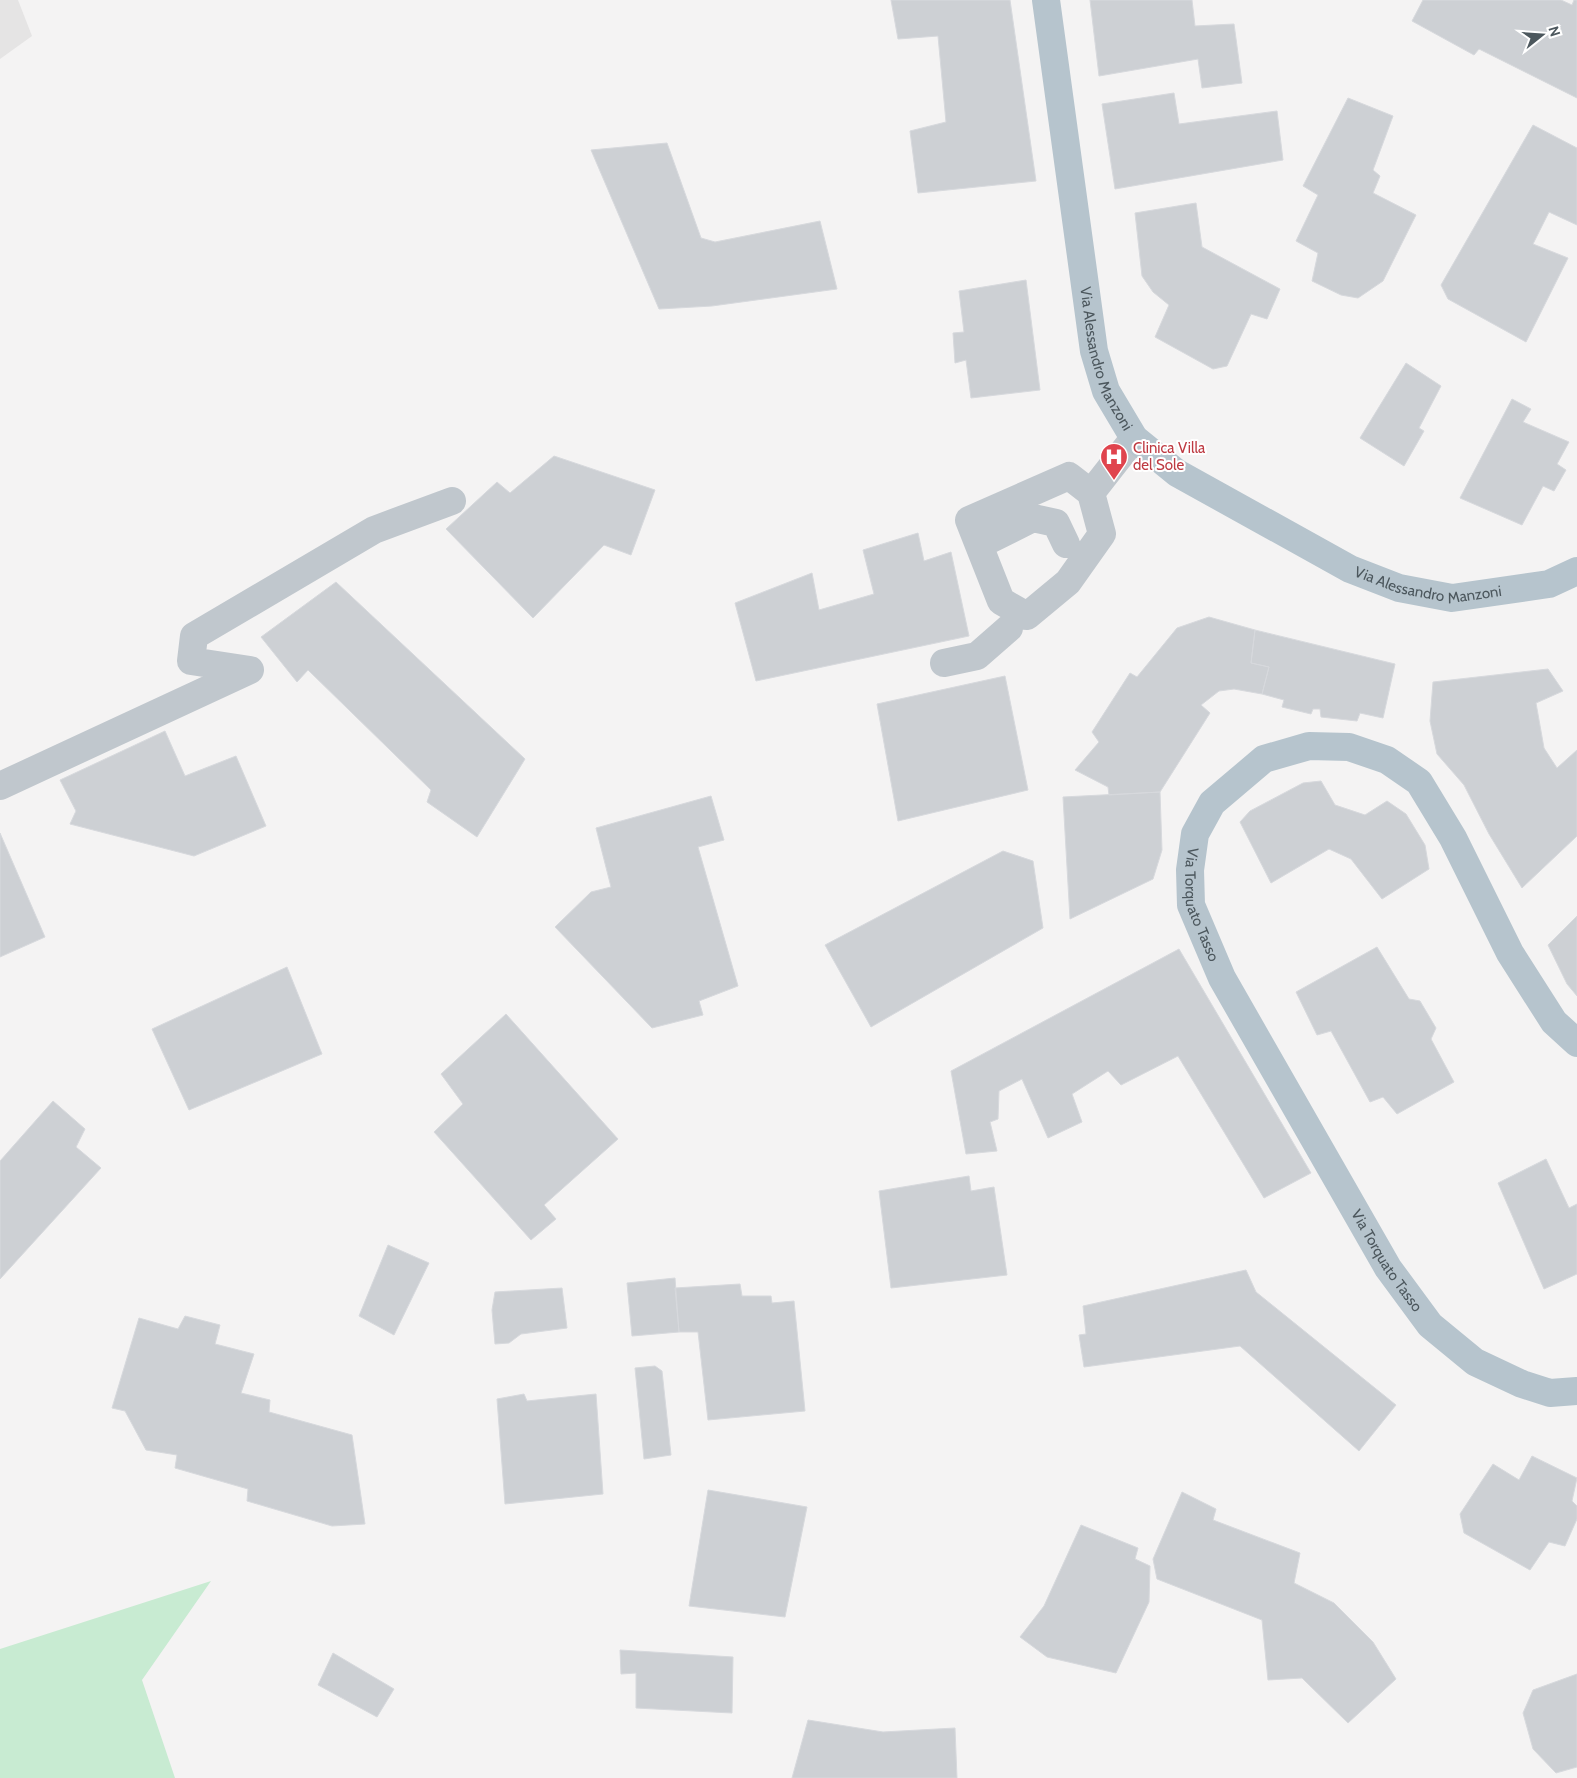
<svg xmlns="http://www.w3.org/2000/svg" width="1577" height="1778" viewBox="0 0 1577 1778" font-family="Cabin,sans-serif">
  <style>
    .education { fill: #e5e4e4 }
    .green { fill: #c8ebd2 }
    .building { fill: #cdd0d4; stroke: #d7d9dd }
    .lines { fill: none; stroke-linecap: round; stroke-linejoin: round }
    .minor { stroke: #c0c7cd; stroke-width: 28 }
    .major { stroke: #b6c4cd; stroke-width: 28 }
    .labels { text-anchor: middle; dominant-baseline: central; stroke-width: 4; stroke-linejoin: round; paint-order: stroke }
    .street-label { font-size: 15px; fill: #4c575d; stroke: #fff }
    .health-label { font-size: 15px; fill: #be3a42; stroke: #fff; text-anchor: start }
  </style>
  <rect width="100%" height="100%" fill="#f4f3f3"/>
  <!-- education -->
  <path class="education" d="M0,0H18L32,36L0,59Z"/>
  <!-- green -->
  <path class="green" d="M211,1581L142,1680L175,1778H0V1649Z"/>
  <!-- building -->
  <path class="building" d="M891,0H1010L1036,181L918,193L910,131L946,122L938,36L898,39Z
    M1090,0H1192L1195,26L1234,24L1242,83L1202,88L1198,59L1099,76Z
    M1423,0H1561L1572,5L1574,0H1577V98L1479,49L1474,55L1412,21Z
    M1174,93L1179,124L1277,111L1283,160L1115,189L1102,104Z
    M1348,98L1393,116L1373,170L1380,176L1373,193L1416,215L1383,281L1358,298L1341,295L1312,281L1318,253L1296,241L1318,195L1303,186Z
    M1533,125L1577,148V225L1549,212L1533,244L1568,258L1526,342L1448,299L1441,285Z
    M667,143L701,238L715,242L820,221L837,289L712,306L659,309L591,150Z
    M1196,203L1202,247L1280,289L1267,319L1251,314L1227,366L1213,369L1155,337L1169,305L1153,292L1142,276L1135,213Z
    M1026,280L1040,390L971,398L966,360L955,363L953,333L964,332L959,291Z
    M1406,363L1441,386L1419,428L1424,431L1404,466L1360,438Z
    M1512,399L1531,409L1523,422L1569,442L1557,464L1566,470L1554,491L1543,486L1522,525L1460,498Z
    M554,456L655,490L631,555L604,545L533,618L446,529L497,482L510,493Z
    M918,533L924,561L951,552L969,636L756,681L735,603L812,573L819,610L874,594L863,550Z
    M336,582L525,759L477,837L427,802L431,790L308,670L297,682L261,637Z
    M1209,617L1255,630L1251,663L1269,667L1262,694L1234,689L1219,691L1201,705L1210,713L1160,792L1109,795L1108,787L1075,770L1099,742L1092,732L1130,673L1137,677L1177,628Z
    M1255,630L1395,664L1383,718L1360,713L1357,721L1321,717L1320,709H1313L1311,714L1282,707L1284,700L1262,694L1269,667L1251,663Z
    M1548,669L1563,691L1536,703L1544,748L1557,768L1577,750V836L1522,888L1489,834L1464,785L1437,754L1430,721L1433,682Z
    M1005,676L1028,790L898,821L877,704Z
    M165,731L185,776L236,756L266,826L194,856L70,824L76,811L60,780Z
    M1321,781L1335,805L1365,815L1387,801L1406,814L1425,845L1429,869L1382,899L1351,859L1329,849L1271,883L1240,822L1250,811L1303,783Z
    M1160,792L1162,850L1153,879L1070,919L1063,797Z
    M711,796L724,840L698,847L738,986L699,1001L703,1015L652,1028L555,927L591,892L611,887L596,828Z
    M0,833L45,937L0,957Z
    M1003,851L1033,861L1043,928L871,1027L825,945Z
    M1577,916V996L1567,984L1548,945Z
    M1377,947L1409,999L1420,1001L1436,1028L1431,1039L1454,1082L1397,1114L1383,1097L1370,1102L1331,1031L1317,1035L1296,992Z
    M1179,949L1311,1173L1264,1198L1178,1056L1121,1085L1108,1071L1072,1094L1082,1122L1048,1138L1022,1079L999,1091L998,1119L990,1122L997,1151L966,1154L951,1071Z
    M287,967L322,1054L189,1110L152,1029Z
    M506,1014L618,1139L544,1205L556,1219L531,1240L434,1132L463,1104L441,1074Z
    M53,1101L85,1129L76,1147L101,1168L0,1279V1161Z
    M1546,1159L1569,1208L1577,1204V1274L1544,1289L1498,1183Z
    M969,1176L971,1191L994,1187L1007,1275L891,1288L879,1191Z
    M388,1245L429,1263L394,1335L359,1316Z
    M1246,1270L1256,1292L1396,1405L1359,1451L1240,1346L1084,1367L1079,1335L1086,1334L1083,1306Z
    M675,1278L679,1332L632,1336L627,1283Z
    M740,1284L742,1296H771L772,1303L794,1301L805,1411L708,1420L698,1332H679L675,1288Z
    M562,1288L567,1328L521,1334L509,1343L495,1344L492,1310L495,1292Z
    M185,1316L220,1325L215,1344L254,1354L241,1393L270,1400L269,1412L352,1435L365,1524L332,1526L247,1501L248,1489L175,1468L177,1455L146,1450L125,1411L112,1408L139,1318L178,1329Z
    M655,1366L662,1371L671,1455L644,1459L635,1368Z
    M524,1394L527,1401L596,1394L603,1494L505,1504L497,1399Z
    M1532,1456L1577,1478L1572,1501L1577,1506V1519L1565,1546L1549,1542L1530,1570L1464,1533L1460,1514L1493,1464L1519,1480Z
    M708,1490L807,1507L785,1617L689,1606Z
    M1182,1492L1216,1509L1213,1520L1300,1553L1294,1583L1334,1603L1373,1642L1396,1679L1348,1723L1302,1678L1268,1680L1262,1620L1157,1579L1153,1559Z
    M1081,1525L1138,1548L1135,1559L1150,1566L1149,1602L1116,1673L1047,1657L1020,1637L1044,1606Z
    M620,1650L733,1657L732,1713L636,1708V1673L621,1674Z
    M333,1653L394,1689L377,1717L318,1685Z
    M1577,1674V1767L1556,1773L1533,1749L1523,1713L1533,1690Z
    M808,1720L883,1732L955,1728L957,1778H792Z"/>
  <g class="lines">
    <!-- minor -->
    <path class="minor" d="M1091,493L1069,476L969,520L1001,601L1027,616L1068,582L1102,534L1091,493L1134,438
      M979,545L1033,518L1056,523L1066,544
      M944,663L977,656L1009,628
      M0,786L250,670L191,661L194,636L374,530L452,501"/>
    <!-- major -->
    <g class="major">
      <path id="s1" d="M1046,0L1094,351L1106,391L1134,438L1177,473L1350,569L1399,588L1452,598L1549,584L1577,571"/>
      <path id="s2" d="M1577,1043L1554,1022L1510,953L1453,838L1419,782L1387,760L1349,747L1309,746L1264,759L1212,803L1195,834L1190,870L1191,905L1222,978L1388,1268L1430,1325L1475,1362L1522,1384L1550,1393L1577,1391"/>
    </g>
  </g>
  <!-- icons -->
  <defs>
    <symbol id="hospital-pin" viewBox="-11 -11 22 30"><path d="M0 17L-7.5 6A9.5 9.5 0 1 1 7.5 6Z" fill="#e0444e" stroke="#fff"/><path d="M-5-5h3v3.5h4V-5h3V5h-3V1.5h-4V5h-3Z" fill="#fff"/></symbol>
  </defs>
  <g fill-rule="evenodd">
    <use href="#hospital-pin" x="1098" y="441" width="32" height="43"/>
  </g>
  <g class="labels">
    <!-- street labels -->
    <g class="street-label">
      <text stroke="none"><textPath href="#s1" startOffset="365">Via Alessandro Manzoni</textPath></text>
      <text stroke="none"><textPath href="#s1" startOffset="785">Via Alessandro Manzoni</textPath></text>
      <text stroke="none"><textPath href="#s2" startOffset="649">Via Torquato Tasso</textPath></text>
      <text stroke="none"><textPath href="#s2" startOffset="1054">Via Torquato Tasso</textPath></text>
    </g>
    <!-- health labels -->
    <g class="health-label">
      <text x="1133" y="448">Clinica Villa<tspan x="1133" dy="17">del Sole</tspan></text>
    </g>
  </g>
  <!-- north arrow -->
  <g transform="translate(1542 35) rotate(73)" stroke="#ffffff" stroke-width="4" paint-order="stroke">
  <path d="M0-4L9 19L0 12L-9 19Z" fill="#4c575d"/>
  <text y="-8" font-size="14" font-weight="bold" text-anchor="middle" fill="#4c575d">N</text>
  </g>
</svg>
